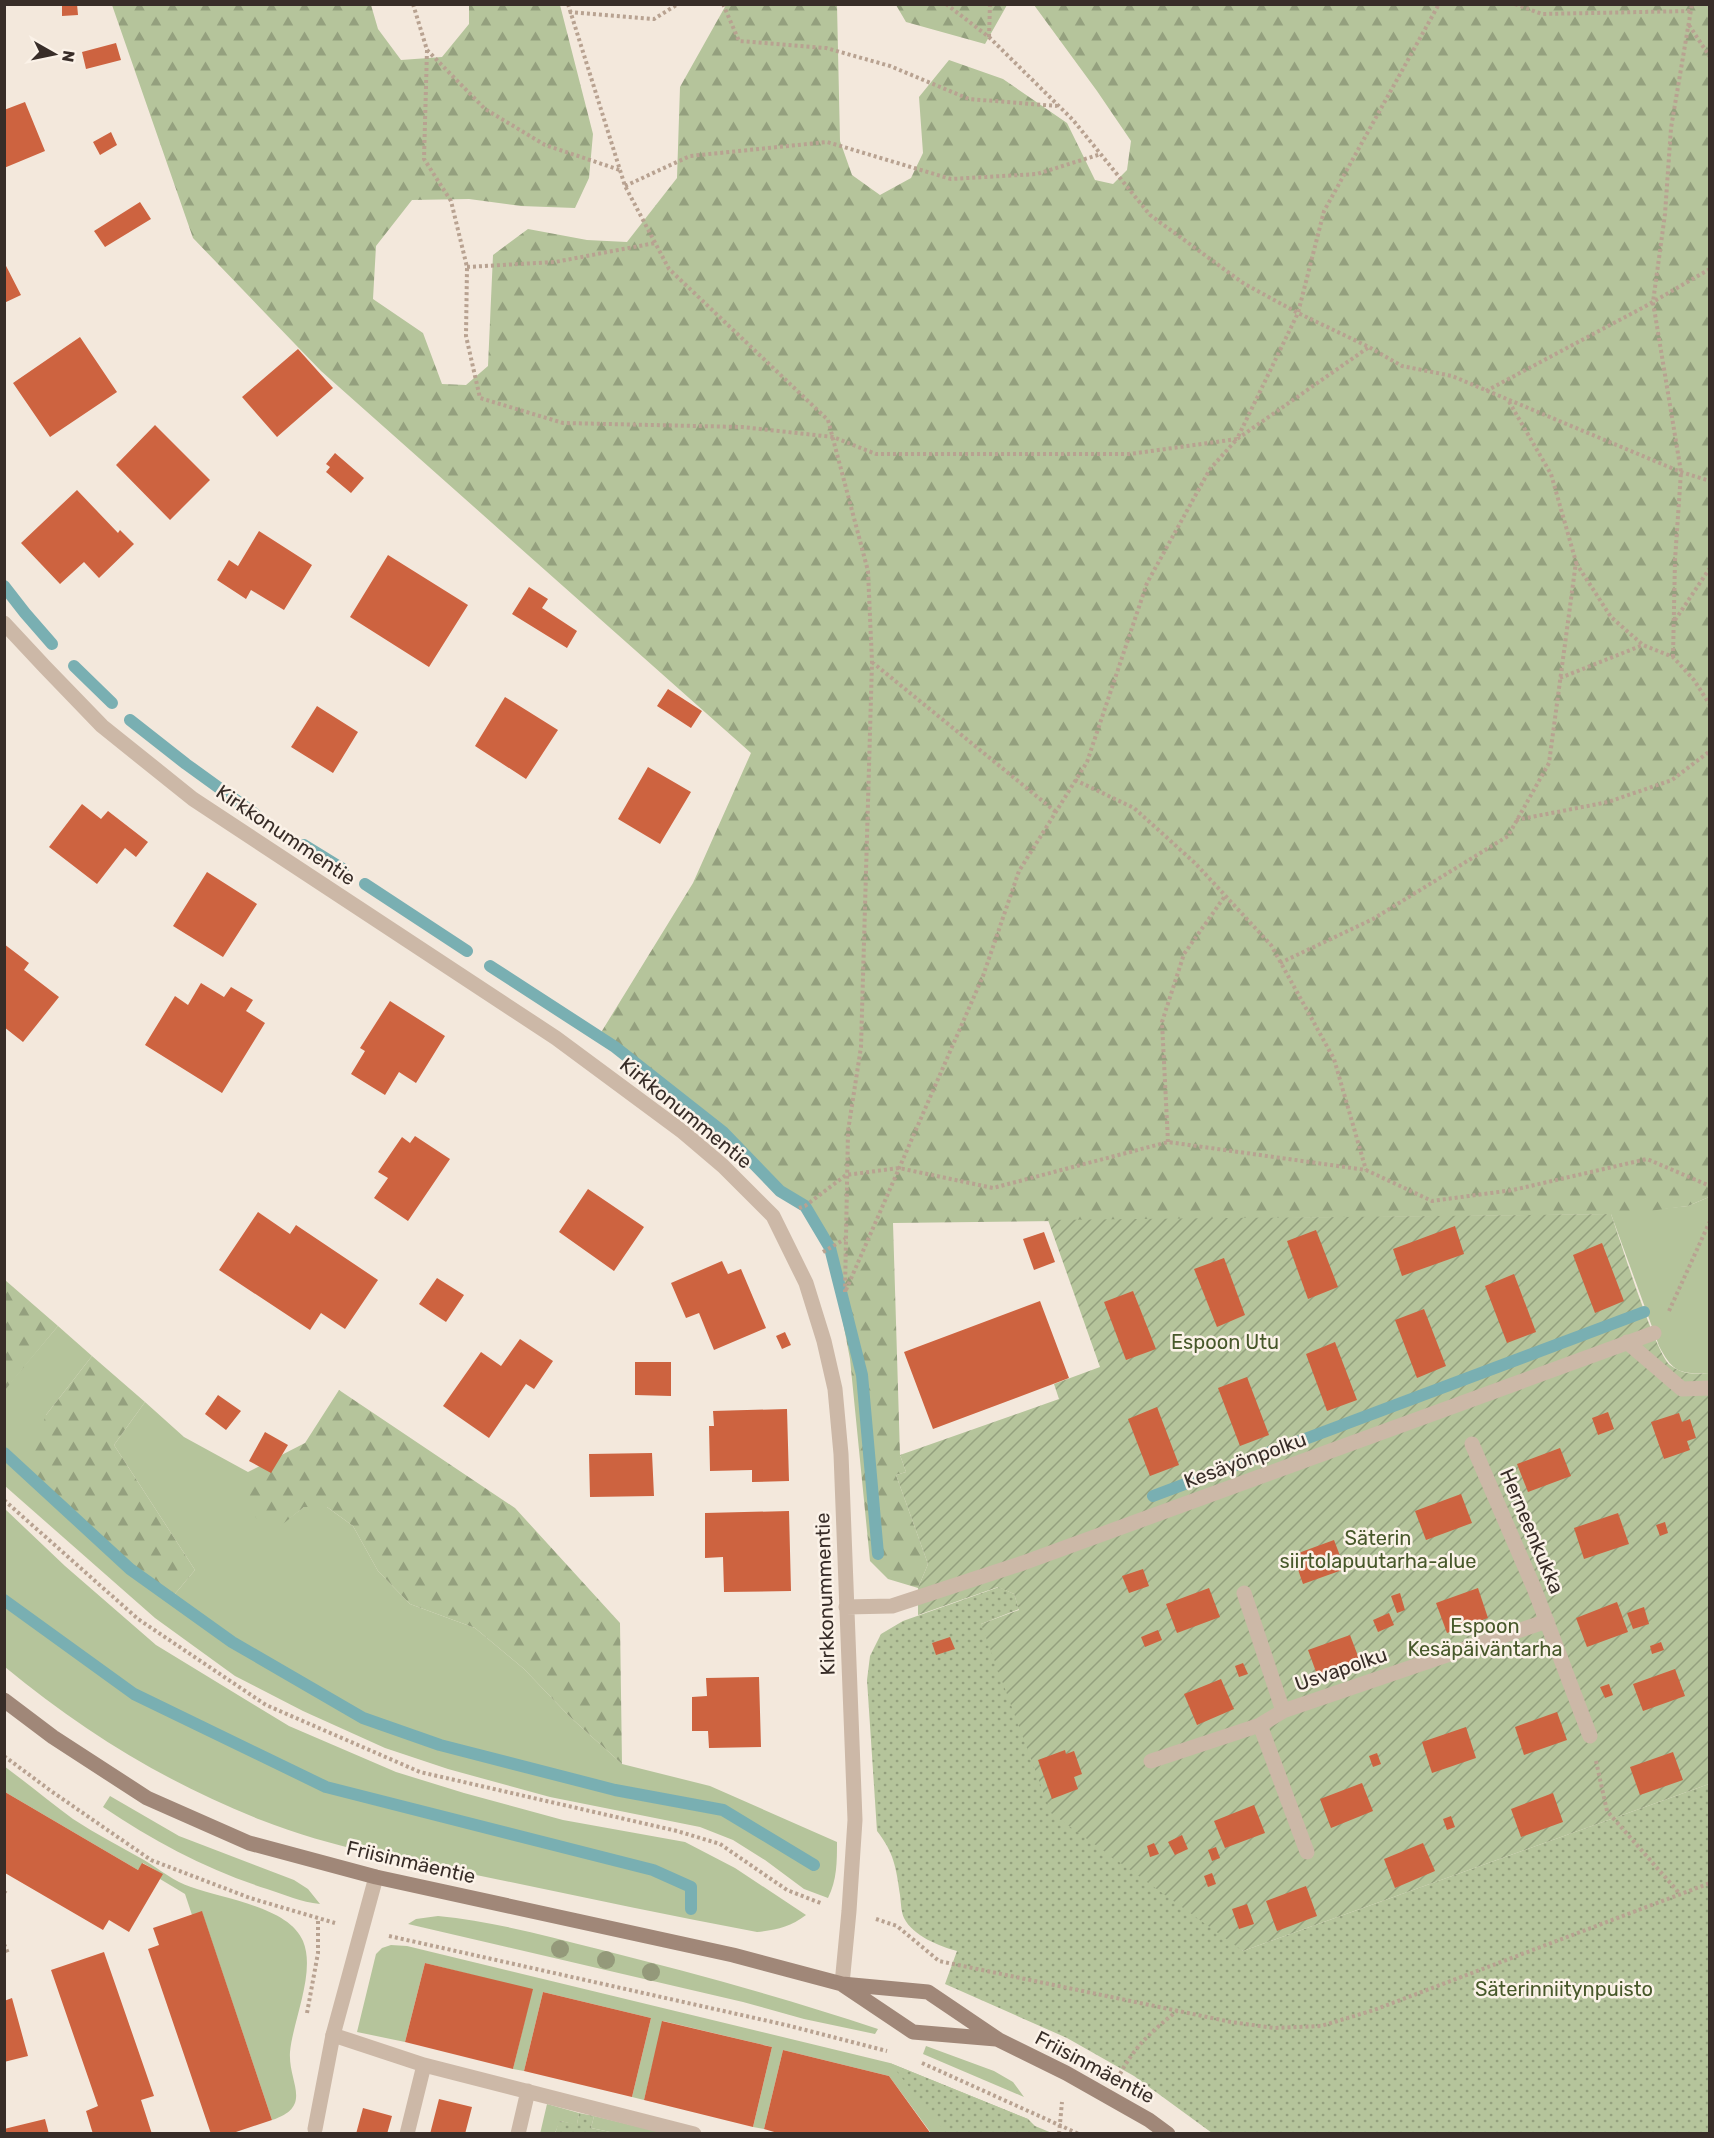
<svg xmlns="http://www.w3.org/2000/svg" width="1714" height="2138" viewBox="0 0 1714 2138" font-family="Rubik,sans-serif">
  <style>
    .grass { fill: #b5c49b }
    .forest { fill: url(#forest-firs) }
    .park { fill: url(#park-dots) }
    .garden { fill: url(#garden-furrows) }
    .lines { fill: none; stroke-linecap: round; stroke-linejoin: round }
    .stream { stroke: #79afb2; stroke-width: 12 }
    .building { fill: #cd6340 }
    .path { stroke: #b8a291; stroke-width: 4; stroke-dasharray: 3 3; stroke-linecap: butt }
    .lane { stroke: #ccb8a7; stroke-width: 15 }
    .street { stroke: #ccb8a7; stroke-width: 15 }
    .secondary { stroke: #a08778; stroke-width: 15 }
    .tree { fill: #94997a }
    .labels { text-anchor: middle; dominant-baseline: central; stroke-width: 5; stroke-linejoin: round; paint-order: stroke }
    .street-label { font-size: 20px; fill: #382d28; stroke: #fbf2e8 }
    .park-label { font-size: 20px; fill: #47582a; stroke: #fbf2e8 }
  </style>
  <defs>
    <pattern id="forest-firs" width="22" height="20" patternUnits="userSpaceOnUse" patternTransform="scale(1.5)"><rect width="22" height="20" fill="#b5c49b"/><path d="M5 1l3.5 6h-7zM16 11l3.5 6h-7z" fill="#94a07e"/></pattern>
    <pattern id="park-dots" width="8" height="8" patternUnits="userSpaceOnUse" patternTransform="scale(1.5)"><rect width="8" height="8" fill="#b5c49b"/><path d="M2 2h.1M6 6h.1" fill="none" stroke="#94a07e" stroke-width="1.8" stroke-linecap="round"/></pattern>
    <pattern id="garden-furrows" width="10" height="10" patternUnits="userSpaceOnUse" patternTransform="scale(1.5)"><rect width="10" height="10" fill="#b5c49b"/><path d="M-1 1l2-2M0 10L10 0M9 11l2-2" fill="none" stroke="#94a07e"/></pattern>
  </defs>
  <rect width="100%" height="100%" fill="#f3e8dc"/>
  <!-- grass -->
  <path class="grass" d="M1709,1197V1373C1680,1374 1673,1373 1659,1346L1611,1214L1688,1206Z
    M58,1326L92,1356L46,1415L169,1601L195,1570L114,1445L145,1402L184,1437L248,1472V1484L278,1527L304,1507H327L353,1526L378,1571L410,1604L475,1628L524,1669L570,1717L622,1764L710,1786L837,1842C837,1862 837,1880 828,1898L804,1889L765,1860L733,1840L700,1827L550,1797L448,1769L385,1748L303,1711L235,1676L155,1618L5,1486L4,1390Z
    M5,1509L65,1566L156,1645L289,1726L396,1772L464,1793L563,1820L685,1842L735,1868L806,1915C790,1927 777,1930 757,1932C665,1915 573,1895 481,1876C407,1861 332,1848 261,1820C167,1783 82,1731 5,1667Z
    M4,1766C27,1783 50,1802 73,1819C96,1834 121,1847 144,1860C159,1869 175,1882 191,1887C224,1899 289,1907 303,1941C316,1972 293,2020 290,2052C288,2083 314,2106 272,2120L202,1912L192,1915L185,1894L160,1879L162,1874L143,1863L138,1870L5,1792Z
    M110,1796L179,1836L294,1880L308,1889L320,1904C301,1902 285,1895 267,1889C208,1870 155,1842 103,1807Z
    M438,1916C492,1921 546,1936 598,1949C693,1973 786,1998 878,2029L875,2034L804,2019L743,2002L408,1924L416,1919Z
    M391,1945L407,1946L890,2063L1028,2119L1036,2133H931L889,2076L783,2050L764,2129L753,2127L772,2047L663,2021L644,2100L632,2097L651,2018L543,1992L524,2071L513,2069L532,1990L425,1963L405,2042L357,2032L376,1954L382,1948Z
    M926,2046L994,2071L1013,2082L1024,2097L923,2054Z
    M547,2104L579,2113L577,2125L560,2121L555,2133L540,2134Z
    M594,2116L664,2133H615L591,2128Z"/>
  <!-- forest -->
  <path class="forest" d="M112,5H371L378,29L401,60L442,57L469,24V5H560L593,134L589,178L575,208L521,206L469,199L412,200L376,246L373,299L423,333L442,384L466,385L488,366L493,255L528,229L587,240L627,242L677,178L680,87L726,5H837L840,141L852,175L880,195L911,178L923,153L919,97L949,60L1003,79L1067,123L1095,180L1113,184L1127,170L1131,141L1097,91L1034,5H1709V1197L1688,1206L1626,1214L893,1223L900,1455L906,1472L896,1475L928,1564L918,1588L888,1579L870,1561L850,1359L831,1259L802,1208L775,1189L748,1157L597,1039L693,883L751,753L321,371L193,238Z
    M896,5H1007L985,44L906,22Z
    M5,1280L58,1326L5,1390Z
    M92,1356L145,1402L114,1445L195,1570L169,1601L39,1490L31,1457L46,1415Z
    M339,1390L515,1508L620,1623L622,1764L570,1717L524,1669L475,1628L410,1604L378,1571L353,1526L327,1507H304L278,1528L260,1523L248,1507V1472L305,1443Z"/>
  <!-- park -->
  <path class="park" d="M999,1587L1014,1594L1019,1609L981,1624L1243,1951L1709,1784V2133H1212L1134,2076L1067,2038L945,1984L957,1951C939,1946 913,1936 904,1918C901,1912 901,1902 900,1895C896,1867 894,1853 877,1831L867,1680L870,1656L881,1634L903,1621Z
    M890,2063L1028,2119L1035,2126L1052,2133H946Z
    M579,2113L594,2116L591,2128L615,2133L555,2134L559,2121L577,2124Z"/>
  <!-- garden -->
  <path class="garden" d="M1611,1214C1620,1239 1655,1353 1670,1365C1683,1375 1694,1374 1709,1373V1784L1243,1951L1051,1813L981,1624L1019,1610L1014,1594L998,1587L918,1615V1588L928,1564L896,1475L906,1472L900,1455L1059,1399L1054,1384L1100,1367L1048,1220Z"/>
  <g class="lines">
    <!-- stream -->
    <path class="stream" d="M4,586L25,613L52,644
      M74,666L112,703
      M130,720L186,764L255,814
      M304,845L343,869
      M365,884L467,951
      M490,966L615,1047L723,1132L780,1191L805,1206L830,1248L862,1375L878,1554
      M4,1453L130,1569L232,1642L363,1718L440,1745L615,1790L723,1810L814,1865
      M1153,1496L1644,1312
      M4,1600L134,1694L326,1787L653,1870L691,1887V1909"/>
  </g>
  <!-- building -->
  <path class="building" d="M62,4H77L78,15L62,16Z
    M116,43L121,60L86,69L82,52Z
    M25,102L45,151L4,168V110Z
    M111,132L117,145L100,155L93,142Z
    M140,202L151,219L105,247L94,231Z
    M4,262L21,295L4,303Z
    M80,337L117,392L50,437L13,383Z
    M298,349L333,388L277,437L242,397Z
    M155,425L210,480L170,520L116,465Z
    M335,453L364,478L351,493L326,472L330,467L326,464Z
    M77,490L118,533L120,530L134,544L99,578L84,562L60,584L21,543Z
    M259,531L312,565L284,610L251,590L246,599L217,580L229,560L238,566Z
    M388,555L468,605L429,667L350,617Z
    M529,587L548,599L542,608L577,631L567,648L512,614Z
    M668,689L702,711L691,728L657,706Z
    M505,697L558,730L526,779L475,746Z
    M317,706L358,732L333,773L291,747Z
    M648,767L691,792L660,844L618,819Z
    M82,804L101,819L108,811L148,842L136,857L125,848L97,884L49,847Z
    M207,872L257,904L223,957L173,926Z
    M4,944L29,963L24,970L59,997L23,1042L4,1027Z
    M201,983L224,997L231,987L253,1000L246,1011L265,1023L222,1093L145,1045L175,996L188,1005Z
    M390,1001L445,1036L416,1083L399,1072L385,1095L351,1074L365,1051L360,1048Z
    M415,1136L450,1159L408,1221L374,1198L388,1178L378,1172L402,1137L410,1143Z
    M588,1189L644,1227L614,1271L559,1232Z
    M258,1212L290,1234L296,1225L378,1280L345,1329L321,1313L310,1330L219,1270Z
    M1455,1226L1464,1254L1402,1276L1393,1249Z
    M1316,1230L1338,1287L1308,1299L1287,1241Z
    M1044,1232L1055,1262L1034,1270L1023,1239Z
    M1602,1243L1624,1301L1595,1313L1573,1255Z
    M1224,1258L1245,1315L1217,1327L1194,1269Z
    M722,1261L728,1274L741,1269L766,1328L714,1350L699,1313L686,1318L671,1283Z
    M1514,1274L1536,1332L1507,1343L1485,1286Z
    M437,1278L464,1295L446,1322L419,1304Z
    M1133,1291L1156,1349L1126,1360L1104,1302Z
    M1040,1301L1069,1378L933,1429L904,1352Z
    M1424,1309L1446,1366L1417,1378L1395,1320Z
    M785,1332L791,1345L782,1349L776,1336Z
    M520,1339L553,1361L534,1389L526,1384L489,1438L443,1406L481,1352L501,1366Z
    M1335,1342L1357,1400L1327,1411L1306,1354Z
    M635,1362H671V1396L635,1395Z
    M1247,1377L1269,1435L1240,1446L1218,1388Z
    M218,1395L241,1411L226,1430L205,1414Z
    M1157,1407L1179,1465L1150,1476L1128,1419Z
    M787,1409L789,1481L752,1482V1470L710,1471L709,1426H714L713,1411Z
    M1608,1412L1614,1429L1598,1435L1592,1418Z
    M1679,1413L1682,1422L1690,1419L1696,1438L1687,1441L1690,1450L1664,1459L1651,1422Z
    M265,1432L288,1445L271,1473L249,1461Z
    M1560,1448L1571,1476L1528,1492L1517,1464Z
    M652,1453L654,1496L590,1497L589,1454Z
    M1461,1494L1472,1523L1426,1540L1415,1511Z
    M789,1511L791,1591L724,1592L723,1557L705,1558V1513Z
    M1618,1513L1629,1544L1584,1559L1574,1528Z
    M1665,1522L1668,1533L1660,1536L1656,1525Z
    M1334,1540L1345,1569L1303,1584L1293,1555Z
    M1143,1569L1149,1586L1129,1593L1122,1576Z
    M1209,1588L1220,1617L1177,1633L1166,1604Z
    M1478,1588L1488,1618L1447,1633L1436,1603Z
    M1400,1593L1405,1610L1397,1613L1391,1596Z
    M1617,1602L1628,1632L1587,1647L1576,1618Z
    M1644,1607L1649,1624L1633,1629L1627,1613Z
    M1389,1613L1394,1625L1378,1632L1373,1620Z
    M1158,1630L1162,1640L1145,1647L1141,1637Z
    M1350,1635L1361,1664L1319,1680L1308,1650Z
    M950,1637L955,1649L936,1655L932,1643Z
    M1661,1642L1664,1650L1652,1654L1650,1646Z
    M1243,1663L1248,1674L1239,1677L1235,1666Z
    M1675,1669L1685,1696L1643,1711L1633,1684Z
    M759,1677L761,1747L709,1748L708,1731H692V1697L707,1696L706,1678Z
    M1221,1679L1234,1709L1197,1725L1184,1694Z
    M1609,1684L1613,1695L1605,1698L1600,1687Z
    M1557,1712L1567,1740L1524,1755L1515,1727Z
    M1466,1727L1476,1758L1432,1773L1422,1742Z
    M1065,1750L1066,1754L1074,1751L1082,1774L1074,1777L1078,1789L1052,1799L1038,1760Z
    M1673,1752L1683,1780L1640,1795L1630,1767Z
    M1377,1753L1381,1764L1373,1767L1369,1756Z
    M1362,1783L1373,1811L1331,1828L1320,1799Z
    M5,1792L138,1870L142,1863L163,1874L129,1932L109,1920L103,1930L5,1873Z
    M1553,1793L1563,1822L1521,1837L1511,1809Z
    M1254,1805L1265,1833L1225,1848L1214,1821Z
    M1451,1816L1455,1827L1447,1830L1443,1819Z
    M1182,1835L1188,1849L1175,1855L1168,1842Z
    M1154,1843L1159,1854L1150,1857L1147,1846Z
    M1423,1843L1435,1871L1395,1888L1384,1859Z
    M1216,1847L1220,1858L1212,1861L1208,1850Z
    M1212,1873L1216,1884L1208,1887L1204,1876Z
    M1306,1886L1317,1916L1277,1931L1266,1901Z
    M1247,1904L1254,1924L1239,1929L1232,1909Z
    M202,1911L272,2120L230,2134H211L148,1949L159,1945L153,1928Z
    M104,1952L154,2096L141,2100L152,2134H93L86,2111L98,2106L51,1970Z
    M425,1963L533,1989L513,2069L405,2042Z
    M543,1992L651,2018L632,2097L524,2071Z
    M12,1998L28,2056L4,2062V2001Z
    M662,2021L772,2047L753,2127L644,2100Z
    M783,2050L889,2076L931,2134H781L764,2129Z
    M439,2099L472,2107L465,2134H430Z
    M363,2108L392,2116L387,2134H356Z
    M45,2119L49,2134H4V2129Z"/>
  <g class="lines">
    <!-- path -->
    <path class="path" d="M413,4L427,50L485,109L545,145L620,170
      M568,4L625,186L669,269L828,420L868,571L872,662L861,1047L848,1131L845,1292
      M723,4L739,41L826,48L890,66L969,99L1057,106
      M946,4L989,37L1073,120L1150,215L1243,283L1298,313L1369,347L1402,366L1452,376L1681,472L1710,481
      M1515,4L1542,14L1691,11
      M569,12L654,19L678,4
      M1689,25L1710,57
      M989,37L990,4
      M427,50L424,159L451,201L467,267L466,336L480,398L563,423L742,427L833,437L876,454H1130L1237,439L1298,313L1324,211L1439,4
      M625,186L690,156L827,142L951,179L1037,174L1101,154
      M467,267L555,262L655,243
      M1486,391L1644,307L1710,269
      M1576,563L1611,617L1643,645L1673,657L1694,680L1710,705
      M1675,620L1710,568
      M1673,657L1675,560L1681,472L1653,302L1665,214L1671,128L1692,4
      M872,662L1056,812
      M1560,678L1643,645
      M1075,780L1134,808L1195,863L1271,945L1334,1059L1366,1170
      M1516,820L1608,802L1672,780L1710,751
      M1280,963L1373,919L1508,836L1549,763L1576,562L1551,474L1508,400
      M1168,1142L1162,1022L1184,954L1225,896
      M799,1208L805,1206L846,1175L899,1168L993,1188L1168,1142L1366,1170L1432,1201L1513,1190L1647,1159L1710,1186
      M823,1252L845,1239
      M846,1290L983,976L1019,871L1087,762L1147,583L1210,469L1237,439L1369,347
      M1669,1311L1710,1221
      M4,1500L138,1619L266,1705L420,1772L677,1831L720,1844L787,1890L823,1904
      M4,1756L51,1791L151,1860L250,1898L335,1923
      M1596,1761L1607,1811L1680,1894
      M4,1893L7,1889
      M876,1919L897,1926L939,1961L1231,2022L1274,2028L1321,2026L1374,2010L1710,1883
      M389,1936L786,2025L887,2051
      M4,1944L8,1953
      M307,2013L318,1953V1920
      M922,2063L1079,2134
      M1120,2074C1135,2046 1152,2031 1177,2011
      M1059,2134L1062,2102"/>
    <!-- lane -->
    <path class="lane" d="M333,2035L424,2065L694,2134
      M407,2134L424,2065
      M518,2134L528,2091"/>
    <!-- street -->
    <path class="street" d="M4,623L45,667L102,726L193,799L556,1038L683,1132L723,1166L773,1216L806,1283L824,1341L835,1389L841,1454L855,1820L849,1911L842,1984
      M1627,1342L1682,1389L1710,1388
      M1472,1444L1534,1588L1590,1736
      M1244,1593L1283,1711
      M846,1607L892,1606L1023,1563L1654,1333
      M1260,1725L1307,1852
      M1151,1761L1260,1725L1283,1711L1547,1621
      M315,2129L333,2035L376,1877"/>
    <!-- secondary -->
    <path class="secondary" d="M4,1700L53,1737L147,1798L249,1843L376,1877L733,1955L842,1984L928,1992L999,2040L1066,2073L1149,2120L1168,2134
      M843,1985L913,2032L996,2039"/>
  </g>
  <!-- trees -->
  <g class="tree">
    <circle cx="560" cy="1949" r="9"/>
    <circle cx="606" cy="1960" r="9"/>
    <circle cx="651" cy="1972" r="9"/>
  </g>
  <g class="labels">
    <!-- street labels -->
    <g class="street-label">
      <text transform="translate(286 835) rotate(34)">Kirkkonummentie</text>
      <text transform="translate(686 1113) rotate(39)">Kirkkonummentie</text>
      <text transform="translate(1245 1460) rotate(-20)">Kesäyönpolku</text>
      <text transform="translate(1532 1531) rotate(67)">Herneenkukka</text>
      <text transform="translate(825 1594) rotate(-92)">Kirkkonummentie</text>
      <text transform="translate(1341 1669) rotate(-19)">Usvapolku</text>
      <text transform="translate(411 1862) rotate(13)">Friisinmäentie</text>
      <text transform="translate(1095 2067) rotate(28)">Friisinmäentie</text>
    </g>
    <!-- park labels -->
    <g class="park-label">
      <text x="1225" y="1342">Espoon Utu</text>
      <text x="1378" y="1538">Säterin<tspan x="1378" dy="23">siirtolapuutarha-alue</tspan></text>
      <text x="1485" y="1626">Espoon<tspan x="1485" dy="23">Kesäpäiväntarha</tspan></text>
      <text x="1564" y="1989">Säterinniitynpuisto</text>
    </g>
  </g>
  <!-- border -->
  <rect width="1714" height="2138" fill="none" stroke="#382d28" stroke-width="12"/>
  <!-- north arrow -->
  <g transform="translate(54 54) rotate(99)" stroke="#fbf2e8" stroke-width="4.5" paint-order="stroke">
  <path d="M0-4.5L10 22L0 15L-10 22Z" fill="#382d28"/>
  <text y="-9" font-size="16" font-weight="bold" text-anchor="middle" fill="#382d28">N</text>
  </g>
</svg>
